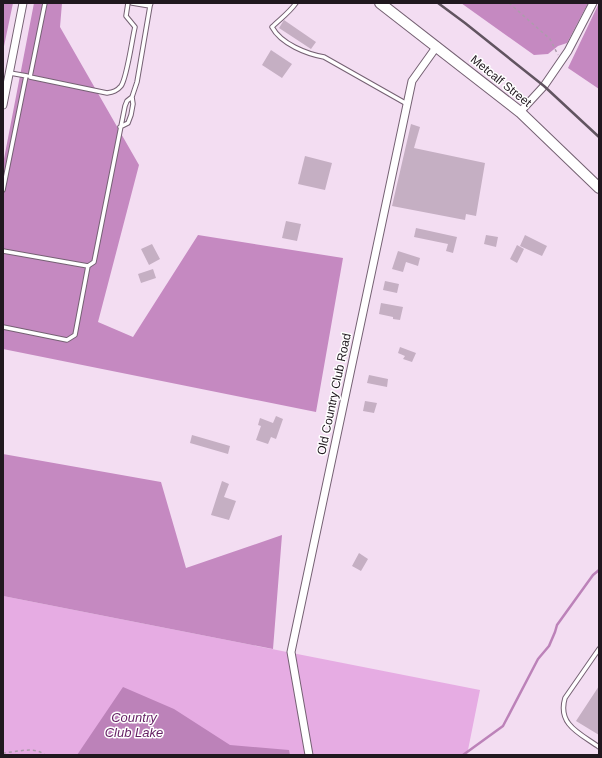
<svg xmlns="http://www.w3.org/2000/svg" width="602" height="758" viewBox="0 0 602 758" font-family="Helvetica,sans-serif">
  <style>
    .green { fill: #e6ace3 }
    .forest { fill: #c589c1 }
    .water { fill: #bc82b9 }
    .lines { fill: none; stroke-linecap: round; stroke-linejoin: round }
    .stream { stroke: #bc82b9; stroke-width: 2.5 }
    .building { fill: #c5afc3 }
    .lane-casing { stroke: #756173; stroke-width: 5.5 }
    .street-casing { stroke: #756173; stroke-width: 9 }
    .secondary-casing { stroke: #756173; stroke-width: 12 }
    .path { stroke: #ad9cac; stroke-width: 1.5; stroke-dasharray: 3 3; stroke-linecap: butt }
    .lane { stroke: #fff; stroke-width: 3.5 }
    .street { stroke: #fff; stroke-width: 7 }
    .secondary { stroke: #fff; stroke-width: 10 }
    .rail { stroke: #615460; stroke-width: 2.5 }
    .labels { text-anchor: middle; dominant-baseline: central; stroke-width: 3; stroke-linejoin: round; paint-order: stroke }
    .street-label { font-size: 12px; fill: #20181f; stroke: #fff }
    .water-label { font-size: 13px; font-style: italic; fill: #641e63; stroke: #fff }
  </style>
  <rect width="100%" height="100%" fill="#f3ddf2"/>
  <!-- green -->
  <path class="green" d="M3,596L480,690L467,755H3Z"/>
  <!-- forest -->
  <path class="forest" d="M3,3H13L3,51Z
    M34,3H62L60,27L139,165L98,322L133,337L198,235L343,258L316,412L3,349V164Z
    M461,3H588L567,43L558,46L548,54L534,55Z
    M599,3V89L568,68Z
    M3,454L161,482L186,568L282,535L273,649L3,596Z"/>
  <!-- water -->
  <path class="water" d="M123,687L174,709L230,745L289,750L290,755H77Z"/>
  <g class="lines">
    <!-- stream -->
    <path class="stream" d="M463,755L503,726L538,659L549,646L555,632L557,625L593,575L599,570"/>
  </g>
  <!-- building -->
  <path class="building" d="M284,20L316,42L311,49L279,28Z
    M271,50L292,64L282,78L262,65Z
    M411,124L420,127L414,148L485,163L476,216L466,214L465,220L392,206Z
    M305,156L332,163L325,190L298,184Z
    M286,221L301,224L297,241L282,238Z
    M416,228L457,237L453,253L446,251L448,244L414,237Z
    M486,235L498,237L496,247L484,244Z
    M525,235L547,246L542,256L520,246Z
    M152,244L160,259L149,265L141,249Z
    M517,245L524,249L517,263L510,259Z
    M398,251L420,258L418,266L406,262L403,272L392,269Z
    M153,269L156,278L141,283L138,274Z
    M385,281L399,284L397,293L383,290Z
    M381,303L403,307L400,320L393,319V317L379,314Z
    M400,347L416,353L412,362L403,359L405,356L398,353Z
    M369,375L388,379L387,387L367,383Z
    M365,401L377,403L374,413L363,411Z
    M276,416L283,419L276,439L271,437L268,444L256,440L261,426L258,425L260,418L273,423Z
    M192,435L230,446L228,454L190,443Z
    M222,481L229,484L224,497L236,501L229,520L211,515Z
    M359,553L368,559L361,571L352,566Z
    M599,686V735L576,721Z"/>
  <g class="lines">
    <defs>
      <path id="lane" d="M45,3L30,77L107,93C113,92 117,91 121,86C127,78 132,39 135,27L126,16L128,3
        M132,3L150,6L151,3
        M296,3C289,13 280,19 272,27C281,44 307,54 324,57L407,104
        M10,73L27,76
        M120,127L128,123L131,115L133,104L132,97L137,82L150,6
        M3,190L26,76
        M3,251L88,266L94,262L125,106L127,101L132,97
        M3,327L67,340L75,335L88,266
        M599,649L565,698C557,725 581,734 599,747"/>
      <path id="street" d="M3,105L23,3
        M520,112L544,86L568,51L593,3
        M309,755L291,652L412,81L437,46"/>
      <path id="secondary" d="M380,3L520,112L599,188"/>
    </defs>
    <!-- lane casing -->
    <use href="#lane" class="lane-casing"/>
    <!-- street casing -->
    <use href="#street" class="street-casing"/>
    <!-- secondary casing -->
    <use href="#secondary" class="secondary-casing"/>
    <!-- path -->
    <path class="path" d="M509,3L550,39L558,55
      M3,753C16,752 35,746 45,755"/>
    <!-- lane -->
    <use href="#lane" class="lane"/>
    <!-- street -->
    <use href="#street" class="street"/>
    <!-- secondary -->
    <use href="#secondary" class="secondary"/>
    <!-- rail -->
    <path class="rail" d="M438,3L465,23L544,86L599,137"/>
  </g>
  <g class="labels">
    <!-- street labels -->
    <g class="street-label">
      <text transform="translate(501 81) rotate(39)">Metcalf Street</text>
      <text transform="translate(334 394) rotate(-78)">Old Country Club Road</text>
    </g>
    <!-- water labels -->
    <g class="water-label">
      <text x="134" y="717">Country<tspan x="134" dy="15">Club Lake</tspan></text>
    </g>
  </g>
  <!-- border -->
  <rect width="602" height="758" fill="none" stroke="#20181f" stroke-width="8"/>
</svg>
